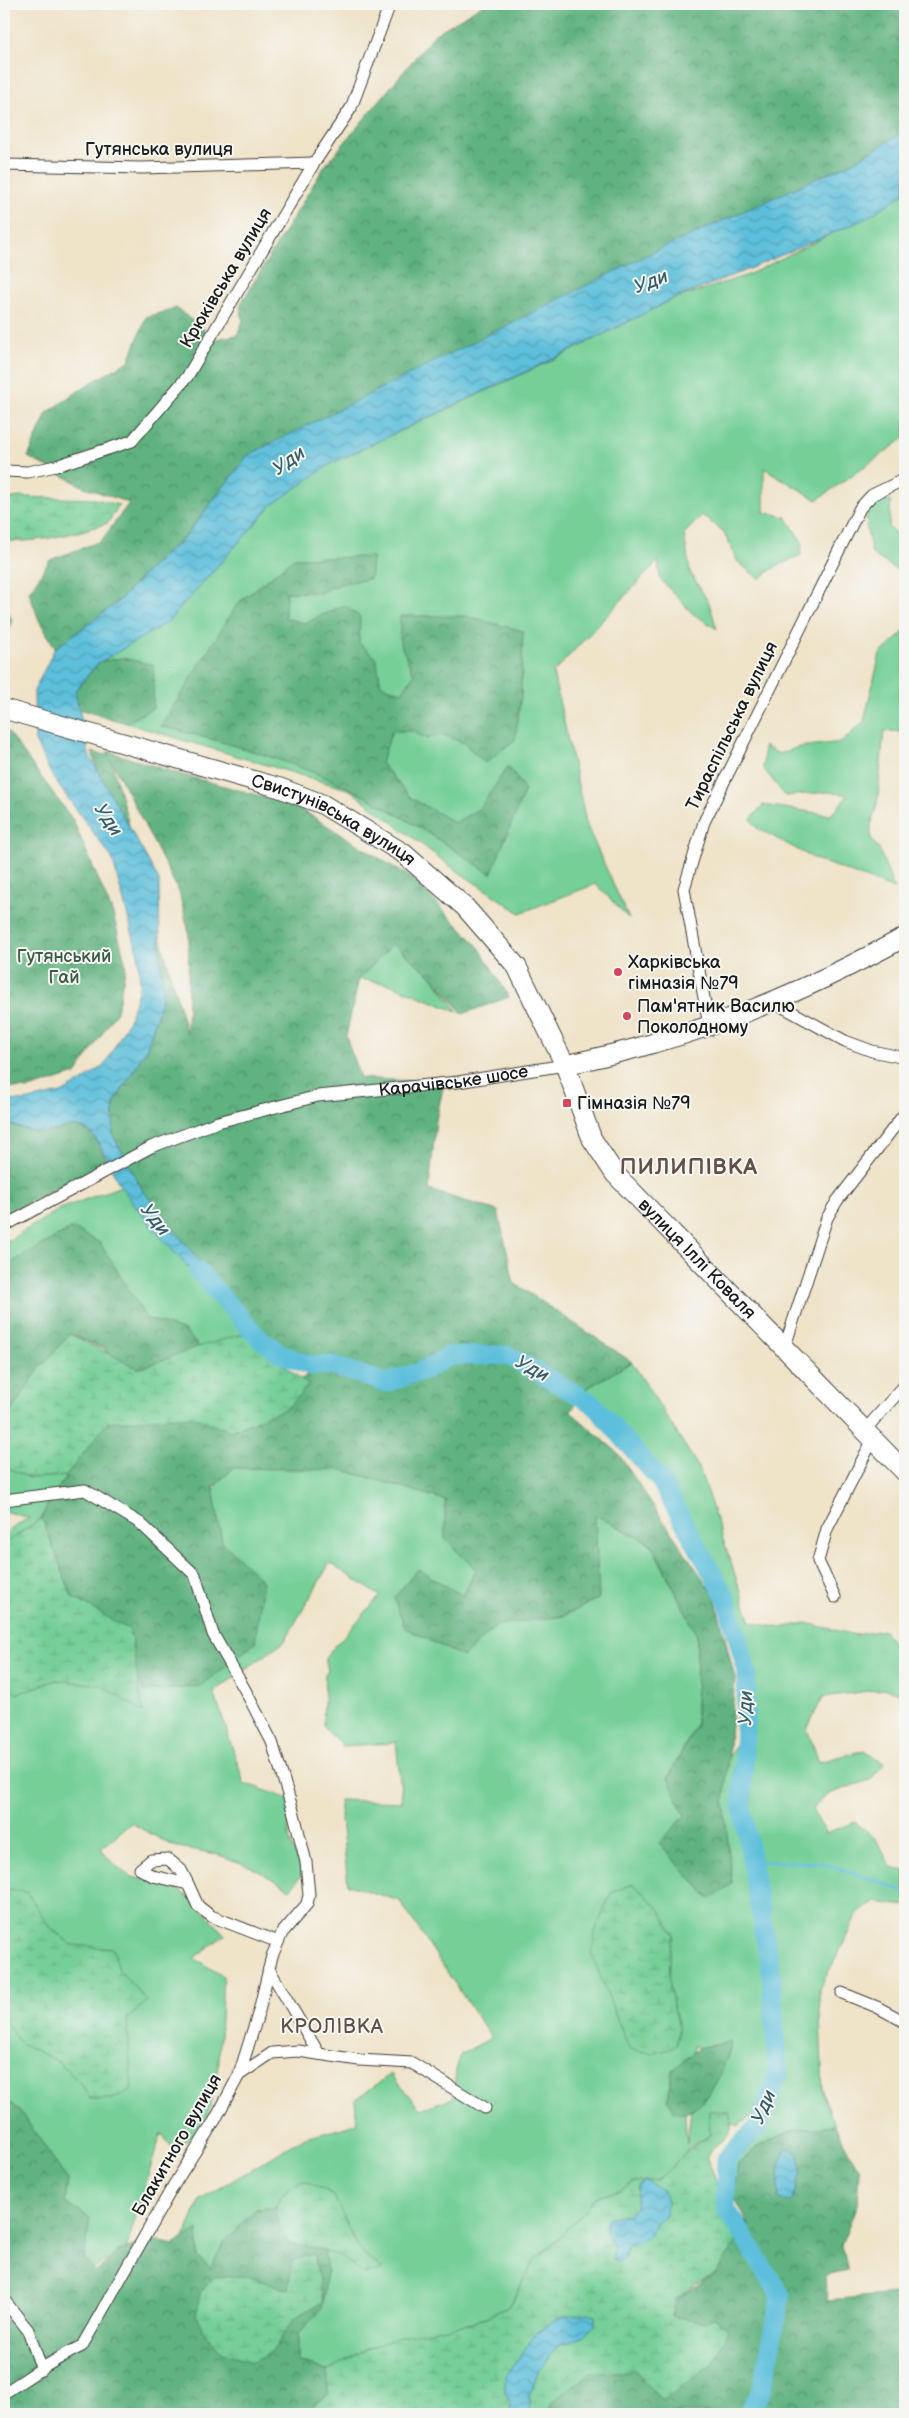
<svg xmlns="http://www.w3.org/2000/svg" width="909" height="2418" viewBox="0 0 909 2418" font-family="'Balsamiq Sans',sans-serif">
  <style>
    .grass { fill: #75cf97; stroke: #48765a; fill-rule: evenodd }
    .forest { fill: url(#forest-crowns); stroke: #3e674e; fill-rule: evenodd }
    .wetland { fill: url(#wetland-marsh); stroke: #48765a }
    .water { fill: url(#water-waves); stroke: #3c6e7c }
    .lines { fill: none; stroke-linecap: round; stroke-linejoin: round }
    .stream { stroke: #5dbfdb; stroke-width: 3 }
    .river { stroke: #5dbfdb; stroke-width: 19 }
    .minor-casing { stroke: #3c3a36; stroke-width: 13 }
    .primary-casing { stroke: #3c3a36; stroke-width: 21 }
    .minor { stroke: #fff; stroke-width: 11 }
    .primary { stroke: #fff; stroke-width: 19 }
    .poi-dot { fill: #d1495b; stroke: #f6f6f2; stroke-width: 2 }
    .labels { text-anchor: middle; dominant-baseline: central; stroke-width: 4; stroke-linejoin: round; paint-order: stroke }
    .street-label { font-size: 18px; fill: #1c1c1c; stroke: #f6f6f2 }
    .park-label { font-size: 18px; fill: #3b5b47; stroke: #f6f6f2 }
    .poi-label { font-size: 18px; fill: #1c1c1c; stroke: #f6f6f2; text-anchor: start }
    .water-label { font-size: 19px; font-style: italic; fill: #365d68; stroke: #f6f6f2 }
    .quarter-label { font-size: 20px; letter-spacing: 1px; fill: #625048; stroke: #f6f6f2 }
    .district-label { font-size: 22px; font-weight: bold; letter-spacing: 1px; fill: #625048; stroke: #f6f6f2 }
  </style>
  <defs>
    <pattern id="forest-crowns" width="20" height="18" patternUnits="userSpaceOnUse" patternTransform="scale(1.25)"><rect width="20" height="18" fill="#60b280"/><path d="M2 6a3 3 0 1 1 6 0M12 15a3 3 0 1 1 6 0" fill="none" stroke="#4e9068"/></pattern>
    <pattern id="wetland-marsh" width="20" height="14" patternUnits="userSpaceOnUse" patternTransform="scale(1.25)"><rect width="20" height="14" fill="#75cf97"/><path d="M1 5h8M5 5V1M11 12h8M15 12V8" fill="none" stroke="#65b182"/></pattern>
    <pattern id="water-waves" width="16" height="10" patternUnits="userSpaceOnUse" patternTransform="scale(1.25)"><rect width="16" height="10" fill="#5dbfdb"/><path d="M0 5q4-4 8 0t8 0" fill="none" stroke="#4c9ab1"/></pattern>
  </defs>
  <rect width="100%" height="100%" fill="#f6f6f2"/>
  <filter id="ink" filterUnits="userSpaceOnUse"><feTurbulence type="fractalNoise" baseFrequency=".02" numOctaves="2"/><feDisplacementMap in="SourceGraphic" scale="10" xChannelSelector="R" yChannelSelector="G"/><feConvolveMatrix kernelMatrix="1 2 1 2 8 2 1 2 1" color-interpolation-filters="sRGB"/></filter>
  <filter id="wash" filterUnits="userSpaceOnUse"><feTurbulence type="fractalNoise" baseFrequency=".0096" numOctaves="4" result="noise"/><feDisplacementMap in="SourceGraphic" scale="20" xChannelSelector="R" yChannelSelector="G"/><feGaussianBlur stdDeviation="1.12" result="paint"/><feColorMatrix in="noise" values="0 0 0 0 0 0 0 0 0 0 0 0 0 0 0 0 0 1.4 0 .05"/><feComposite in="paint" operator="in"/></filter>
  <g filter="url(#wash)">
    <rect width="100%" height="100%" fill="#efe3c8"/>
    <!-- grass -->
    <path class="grass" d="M905,190V438L817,500L764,468V512L786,517L802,542L801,555L777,566L759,579L737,561L724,532L702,515L684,534L690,572L709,603L717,629L692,613L660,579L658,561L553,673L587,826L629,919L596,884L520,913L450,866L350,790L126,723L99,662L269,502L332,463L565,354L671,300L748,275L835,232Z
      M884,495L891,501L889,527L905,543V575L872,554C868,529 857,510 884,495Z
      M905,631V732L884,731L877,805L871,825V838L880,851L894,889L815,859L757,828L751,819L763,805L831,815L848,795L828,792L785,796L763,768L764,746L779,754L799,747L842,742L864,721L880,654Z
      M393,943L431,975L458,1012L389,984L359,979Z
      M121,1186L248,1331L199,1353L4,1279V1243L60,1209Z
      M632,1362L699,1468L751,1622L780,1628L806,1623L855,1635L883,1630L900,1652L905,1654V1694L885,1689L823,1697L807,1729L819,1762L865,1750L885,1764L870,1780L826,1795L812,1810L826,1833L855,1822L876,1839L891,1867L905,1871V1906L876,1902L857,1913L841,1949L819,1989L823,2094L835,2126L735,2198L734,2157L759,2126L781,2065L769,1945L747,1806L755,1675L725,1579L674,1492L582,1391Z
      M4,1457L66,1476L42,1518L4,1544C4,1530 19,1524 29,1518L4,1511Z
      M326,1461L594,1514L651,1544L697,1634L696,1725L668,1778L687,1810L741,1739L739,1811L765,1968L772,2067L770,2081L755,2115L737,2126L709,2114L710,2135L687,2149L686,2152L658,2181L633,2182L622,2189L595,2198L558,2240L545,2249L519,2287L510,2306L473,2323L328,2370L301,2372L180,2247L200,2200L302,2139L357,2124L355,2100L391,2074L420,2109L453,2098L456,2070L461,2054L491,2038L400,1901L348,1885L339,1800L402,1802L396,1741L394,1743L342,1746L323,1726L325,1675L328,1671L325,1657L380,1596L330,1563L284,1642L214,1692L244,1783L289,1799V1838L302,1875L290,1889L249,1866L216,1854L173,1846L131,1823L101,1848C109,1859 122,1875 136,1878C147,1880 159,1880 170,1885C192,1896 209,1917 225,1935L194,1958L223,1976L219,2061L208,2116L187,2141L173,2149L161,2133L123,2260L105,2261L88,2274L4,2266V1672L101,1685L108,1679L211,1497L225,1468ZM694,2045L698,2048L687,2144L685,2116Z"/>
    <!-- forest -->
    <path class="forest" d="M484,4H905V131L855,161L248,455L185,537L151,567L117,603L55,648L39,620L29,592L50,560L101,541L129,503L84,487L28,457L47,413L87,385L129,361L146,317L176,308L216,339L237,335L243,321L240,305L324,167L435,34Z
      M372,557L370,579L343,583L319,593L286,592L285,618L305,623L344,605L360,617L359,643L376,658L381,685L402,692L414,675L400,643V616H466L523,631L521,695L515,740L485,763L464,743L443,735L426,739L413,731H392L381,763L411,798L455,823L480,808L508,766L525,790L491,874C430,834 368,792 299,767C254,750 207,738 161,726L238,603L294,558Z
      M4,603L12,620L4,651Z
      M122,658L154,665L153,708L126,723L78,709L75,691L99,662Z
      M4,731L8,732L73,820L113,914L126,965L117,1011L76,1074L29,1089L4,1087Z
      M107,751L176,773L294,805L413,879L479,947L509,997L463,1014L431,975L393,944L359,979L346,1036L360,1078L444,1083L436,1120L429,1190L498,1211L514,1283L632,1362L582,1391L571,1412L617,1452L715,1597L735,1679L724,1803L732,1884L710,1899L659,1843L685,1816L668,1778L696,1725L697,1635L652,1544L595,1515L599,1598L564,1616L497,1625L463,1657L405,1628L394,1598L418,1569L463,1596L476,1570L445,1539V1500L343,1470L234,1468L213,1487L222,1542L263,1581L255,1643L201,1686L146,1692L114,1648L21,1566L48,1503L103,1422L277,1406L321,1359L307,1357L278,1345L243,1318L143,1191L113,1135L114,1103L147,1048L164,992L92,752L109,756ZM111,760L179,892L189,933L187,1034ZM456,1343L546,1368L579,1389ZM323,1359L336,1360L370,1372L399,1375L416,1362L386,1387Z
      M4,1123L28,1130L58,1131L69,1126L82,1128L94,1136L107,1161L4,1216Z
      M72,1228L100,1243L146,1318L185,1331L207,1356L141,1388L104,1349L71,1334L4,1430V1267Z
      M731,2042C729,2060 710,2103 691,2110C687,2112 680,2112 675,2113L668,2100L672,2071L698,2048Z
      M4,2098L20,2111L68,2180L65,2203L90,2218L84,2259L96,2272L118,2252L151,2239L173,2245L198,2230V2257L211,2269L223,2243L256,2209L276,2207L287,2241L324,2248L327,2271L322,2309L298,2334V2362L331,2371L328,2394L305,2414H4Z
      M835,2126L859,2171L857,2205L842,2245L848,2271L825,2276L827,2300L905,2293V2414H548L551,2403L588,2371L704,2322L671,2317L675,2300L715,2274L732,2233L737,2210L750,2227L734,2196L738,2164L759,2146L795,2129Z"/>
    <!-- wetland -->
    <path class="wetland" d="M21,497L95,499L119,505L108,523C73,534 40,543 4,541V499Z
      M70,1334L139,1369L194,1348L243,1334L309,1385L287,1408L231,1431L191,1416L108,1422L66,1476L29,1478L4,1466V1422L39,1369Z
      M42,1518L72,1597L130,1630L143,1712L101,1685L56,1680L17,1694L4,1681V1544Z
      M633,1884L658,1907L674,1934C670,1952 668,1973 671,1992C674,2017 682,2019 676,2046L652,2053L629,2049L592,1955L595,1932L611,1893Z
      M4,1890L27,1892L49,1926L72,1945L113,1949L119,1970L147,2001L127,2019L132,2089L113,2099H90L81,2084L59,2062L19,2042L4,2018Z
      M709,2111L729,2112C739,2145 713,2136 708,2158L736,2243L715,2274L696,2284L675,2300L671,2316L704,2322L714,2318L729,2329L713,2364L662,2401L636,2371L590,2373L551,2403L548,2414H303L328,2394V2370L367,2349L402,2336L473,2323L510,2306L534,2260L558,2240L595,2198L622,2189L633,2182L658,2180L686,2152L710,2135Z
      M303,2180L333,2194L358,2249L383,2269L363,2275C340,2250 318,2250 287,2241C270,2212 271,2196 303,2180Z
      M314,2254L323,2302L294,2318L272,2352L252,2362L222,2353L206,2335L196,2316L200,2293L214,2277L246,2276L288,2290L293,2260Z"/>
    <!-- water -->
    <path class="water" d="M905,131V193L865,219L754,267L671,300L574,349L332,463L272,505L168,622L97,664L75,691L89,755L159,880L160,955L163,994L147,1048L114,1103L113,1135L143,1191L216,1282L214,1296C182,1260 147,1225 120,1185C109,1168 102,1136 82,1128C69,1123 54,1133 41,1132C28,1132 16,1125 4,1123V1100L24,1101L61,1093L83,1081L106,1063L130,1018L140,984L138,954L112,858L53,778L35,741L34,691L55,648L117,603L151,567L185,537L248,455L651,253L855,161Z
      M786,2148L799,2154L801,2172L791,2202L778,2200L780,2163Z
      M646,2181L664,2190L667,2203L666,2215L657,2222L649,2237L627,2246L624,2259L618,2262L612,2259L614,2249C607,2238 603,2230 608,2217L628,2215L636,2208L638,2186Z
      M587,2313L595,2315V2325L583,2337L558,2345L539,2370L529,2396L531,2414H509L511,2404L505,2392V2377L537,2332L558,2318Z"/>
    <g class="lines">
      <!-- stream -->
      <path class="stream" d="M751,1861L822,1863L886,1884L905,1893"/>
      <!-- river -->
      <path class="river" d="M198,1271L259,1338L281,1354L311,1366L331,1365L386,1383L427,1369L449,1356L507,1355L592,1403L660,1480L726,1598L747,1672L742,1807L771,1972L778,2074L759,2126L726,2159V2208L781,2296L762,2389L748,2414"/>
    </g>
  </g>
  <g filter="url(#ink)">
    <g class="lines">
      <defs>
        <g id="minor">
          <path d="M4,165L142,168L314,163"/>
          <path d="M4,471L28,472L56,466L132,441L187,377L314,163L351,108L390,4"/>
          <path d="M772,1001L845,1041L872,1051L905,1058"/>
          <path d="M709,1025L684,889L704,822L860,508L872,495L905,479"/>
          <path id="s1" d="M4,1226L151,1147L218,1122L318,1096L458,1082L565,1065"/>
          <path d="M784,1349L827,1218L837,1201L905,1113"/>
          <path d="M864,1431L905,1385"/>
          <path d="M4,1500L85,1490L140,1523L195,1575L213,1634L245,1690L272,1742L294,1814L306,1862L309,1895L307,1904L282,1933L272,1956L259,2011L239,2075L215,2120L175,2183L82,2346C54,2359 29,2377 4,2393"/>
          <path d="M835,1597L818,1561L827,1529L873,1439"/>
          <path d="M188,1884L181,1870L168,1859L151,1860L140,1869L153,1876L188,1884L198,1906L211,1916L278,1942"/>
          <path d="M269,1969L319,2054"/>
          <path d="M842,1993L877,2007L905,2022"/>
          <path d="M239,2075L272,2053L298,2051L359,2060L412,2063L485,2108"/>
          <path d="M4,2300L28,2330L42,2370"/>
        </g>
        <g id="primary">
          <path id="s2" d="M4,709L280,788L322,804L403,853L465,907L517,967L565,1065L592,1139L615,1174L905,1472"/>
          <path d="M565,1065C595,1058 625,1052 654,1043C741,1019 826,980 905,937"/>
        </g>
      </defs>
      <!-- minor casing -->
      <use href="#minor" class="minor-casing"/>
      <!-- primary casing -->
      <use href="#primary" class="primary-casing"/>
      <!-- minor -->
      <use href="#minor" class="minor"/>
      <!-- primary -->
      <use href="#primary" class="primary"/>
    </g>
  </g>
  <!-- markers -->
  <g class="poi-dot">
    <circle cx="618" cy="972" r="5"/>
    <circle cx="627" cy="1016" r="5"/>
    <rect x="562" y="1098" width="10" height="10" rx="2.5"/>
  </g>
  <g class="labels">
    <!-- street labels -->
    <g class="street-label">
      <text x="159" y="149">Гутянська вулиця</text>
      <text transform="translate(226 278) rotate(-59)">Крюківська вулиця</text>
      <text transform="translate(732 726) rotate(-64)">Тираспільська вулиця</text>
      <text stroke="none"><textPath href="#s2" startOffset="349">Свистунівська вулиця</textPath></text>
      <text stroke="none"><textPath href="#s1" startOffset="478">Карачівське шосе</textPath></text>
      <text stroke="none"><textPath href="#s2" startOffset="936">вулиця Іллі Коваля</textPath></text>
      <text transform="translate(177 2145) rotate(-60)">Блакитного вулиця</text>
    </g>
    <!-- park labels -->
    <g class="park-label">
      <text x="64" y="956">Гутянський<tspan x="64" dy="21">Гай</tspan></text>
    </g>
    <!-- poi labels -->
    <g class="poi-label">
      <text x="628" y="962">Харківська<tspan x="628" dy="21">гімназія №79</tspan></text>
      <text x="637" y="1006">Пам'ятник Василю<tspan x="637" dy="21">Поколодному</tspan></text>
      <text x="577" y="1103">Гімназія №79</text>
    </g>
    <!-- water labels -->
    <g class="water-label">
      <text transform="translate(651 282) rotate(-21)">Уди</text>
      <text transform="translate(289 461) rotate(-35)">Уди</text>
      <text transform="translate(108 820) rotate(57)">Уди</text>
      <text transform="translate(155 1220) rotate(52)">Уди</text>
      <text transform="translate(532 1369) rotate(29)">Уди</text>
      <text transform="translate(746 1708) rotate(-88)">Уди</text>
      <text transform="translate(764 2107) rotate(-66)">Уди</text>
    </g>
    <!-- quarter labels -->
    <g class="quarter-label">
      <text x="332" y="2027">КРОЛІВКА</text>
    </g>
    <!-- district labels -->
    <g class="district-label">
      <text x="689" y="1167">ПИЛИПІВКА</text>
    </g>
  </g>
  <!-- margin -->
  <rect width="909" height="2418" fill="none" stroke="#f6f6f2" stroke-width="20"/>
</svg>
